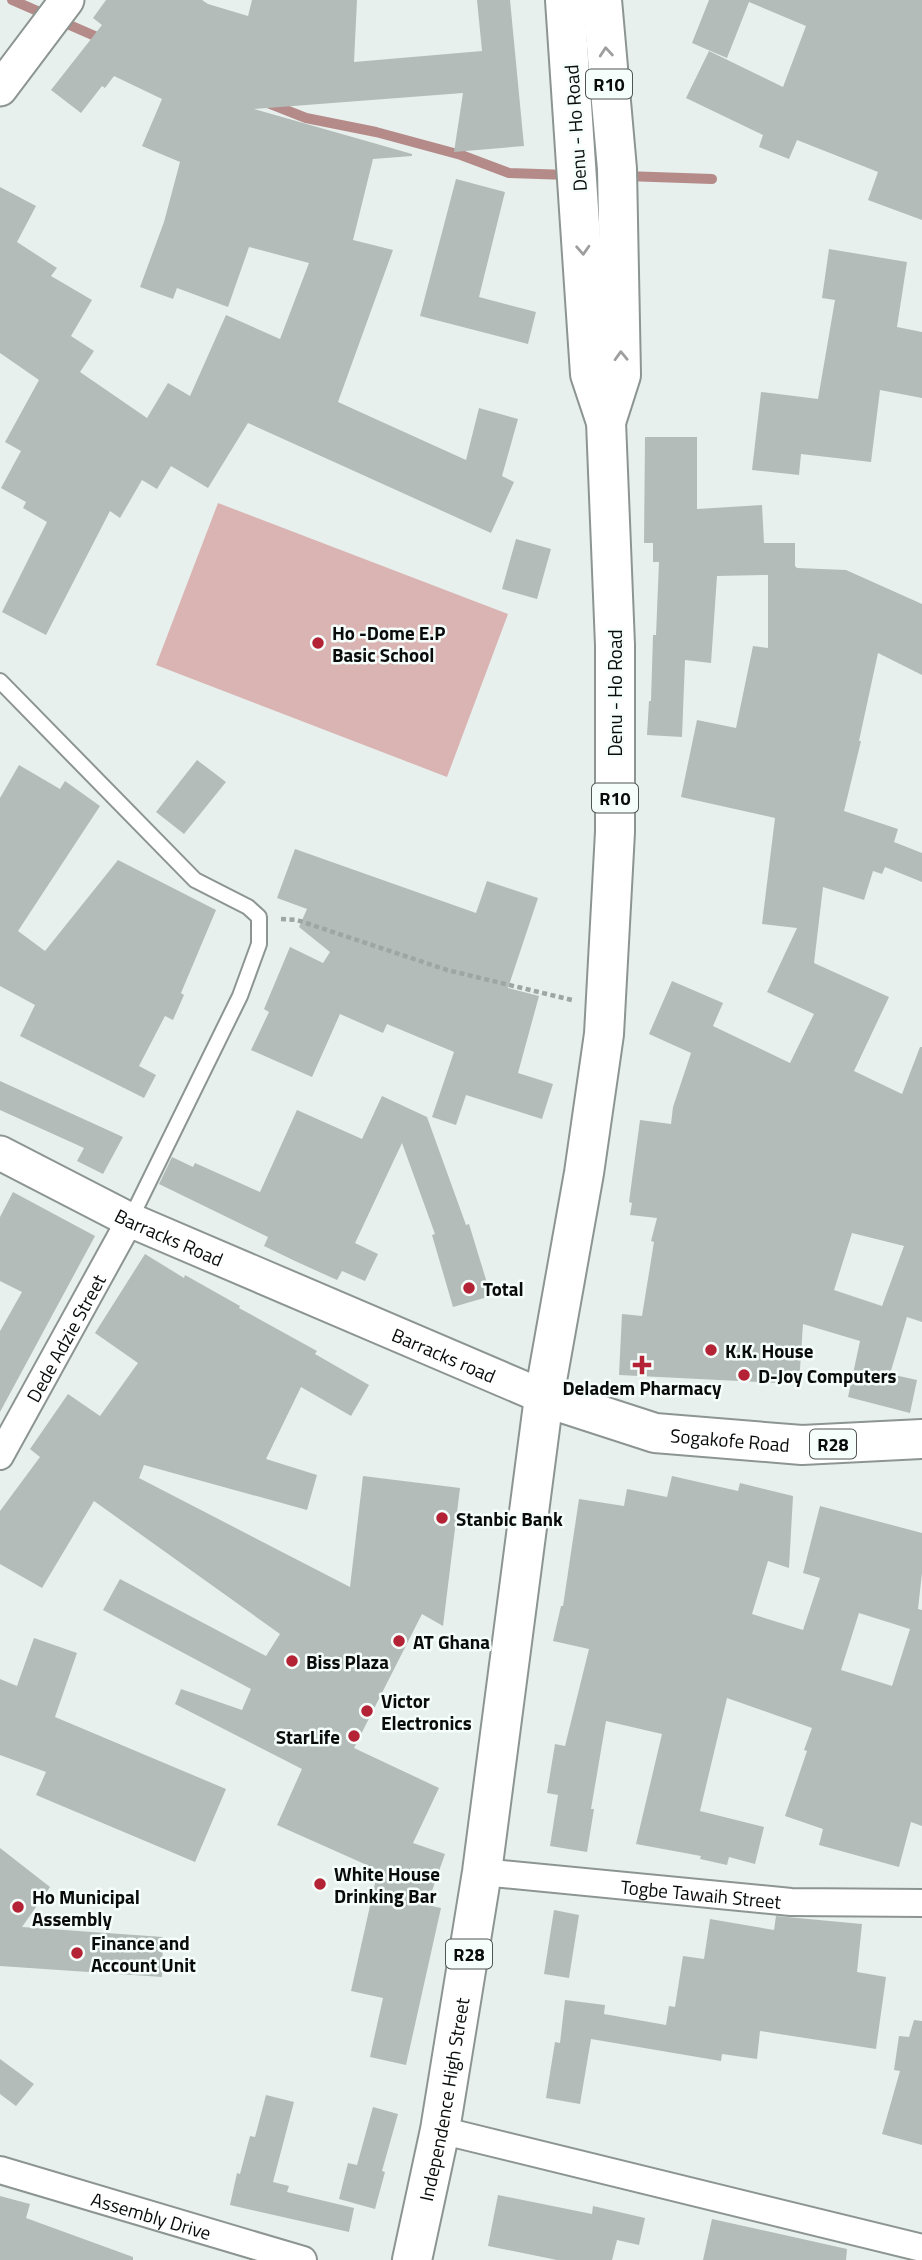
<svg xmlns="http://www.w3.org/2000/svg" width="922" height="2260" viewBox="0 0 922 2260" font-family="'Titillium Web',sans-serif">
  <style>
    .green { fill: #dab4b3 }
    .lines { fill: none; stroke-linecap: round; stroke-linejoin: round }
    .stream { stroke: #b58b8a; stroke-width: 10 }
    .building { fill: #b4bcb9; fill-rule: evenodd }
    .service-casing { stroke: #8d9591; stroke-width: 18 }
    .minor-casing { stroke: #8d9591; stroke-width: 30 }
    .tertiary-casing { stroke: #8d9591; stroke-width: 37 }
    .primary-casing { stroke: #8d9591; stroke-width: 42 }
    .path { stroke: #9ea5a3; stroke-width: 4.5; stroke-dasharray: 5 3.5; stroke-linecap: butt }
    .service { stroke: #fff; stroke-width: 14 }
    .minor { stroke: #fff; stroke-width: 26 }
    .tertiary { stroke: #fff; stroke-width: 33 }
    .primary { stroke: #fff; stroke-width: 38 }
    .oneway { stroke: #9d9e9d }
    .poi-dot { fill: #b42235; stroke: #f5fefa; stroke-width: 2.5 }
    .labels { text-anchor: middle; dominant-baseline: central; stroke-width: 5; stroke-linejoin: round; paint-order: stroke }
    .shield { fill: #f5fefa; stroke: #505553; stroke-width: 2 }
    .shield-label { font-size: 18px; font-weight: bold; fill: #090c0b }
    .street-label { font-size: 19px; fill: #090c0b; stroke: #f5fefa }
    .poi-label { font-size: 19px; font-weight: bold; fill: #090c0b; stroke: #f5fefa; text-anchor: start }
  </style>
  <rect width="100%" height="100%" fill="#e7f0ed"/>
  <!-- green -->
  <path class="green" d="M218,503L508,614L447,777L156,665Z"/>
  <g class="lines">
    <!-- stream -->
    <path class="stream" d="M12,0L104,40
      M268,103L306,118L376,132L461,155L509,173L568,175
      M625,176L712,179"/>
  </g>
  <!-- building -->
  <path class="building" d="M106,0H202L208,4L248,16L252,0H357L354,62L482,51L477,0H510L524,146L454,152L463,93L254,109L412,154V156L373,159L353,240L393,250L338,402L466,460L479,408L518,419L502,476L514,482L491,533L248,423L208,488L171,466L157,489L142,480L120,518L110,511L46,635L2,612L47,522L23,508L26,502L1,488L21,451L5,442L39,380L0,353V187L36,206L17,242L57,268L51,276L92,300L71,336L94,351L80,372L147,418L168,383L190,396L226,315L280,339L309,263L249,247L228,307L177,288L173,299L140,287L164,222L180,162L142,146L162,99L114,76L105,88L102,86L81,113L51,90L102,25L93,18Z
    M709,0H922V220L868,200L878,172L797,140L789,159L759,147L763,135L686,98L709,51L783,87L806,26L749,2L727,58L692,43Z
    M456,179L505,192L479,297L536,312L528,344L420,316Z
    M829,249L907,262L897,327L922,332V398L880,390L871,462L801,454L799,475L752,470L761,392L818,399L835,300L822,298Z
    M645,437H697V509L762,505L764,543H795V566L797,568L846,570L922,604V675L878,653L859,741H861L844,811L898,829L894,842L922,853V882L885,867L882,874L873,871L864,900L823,887L814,963L889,997L854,1071L902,1094L920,1047H922V1322L907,1317L890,1374L917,1380L910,1413L848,1397L860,1341L803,1324L799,1384L619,1375L622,1314L642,1316L654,1242L651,1241L657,1218L630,1215L632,1203L629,1202L640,1120L671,1124L673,1107L691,1053L649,1034L672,981L723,1003L713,1026L790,1063L814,1014L767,992L797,928L762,924L775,818L681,797L697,720L736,728L753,646L768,648V575L717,576L711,663L685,660L682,737L647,735L649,701H651L653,635H656L659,562H653V543H644ZM852,1233L904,1246L882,1306L834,1290Z
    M516,539L551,549L537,599L502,589Z
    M197,760L226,782L184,834L156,812Z
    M19,765L60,789L65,781L100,806L18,931L45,951L118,860L216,910L181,993L184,995L173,1020L165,1016L139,1066L156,1075L144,1098L20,1036L35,1005L0,986V798Z
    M295,849L476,913L487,881L538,898L508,988L539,996L518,1073L553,1084L542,1119L466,1095L456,1125L432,1117L454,1052L387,1024L383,1033L340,1014L312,1077L251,1050L269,1012L264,1009L290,947L323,963L330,952L299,927L307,909L277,898Z
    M0,1081L123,1137L103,1174L77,1161L84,1148L0,1110Z
    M382,1096L427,1117L466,1225L469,1224L491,1296L453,1307L432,1235L435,1234L402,1143L355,1243L378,1254L365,1281L342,1271L337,1280L295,1261L264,1246L268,1237L159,1184L172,1157L193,1167L195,1163L260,1192L297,1110L362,1139Z
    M13,1192L95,1236L0,1412V1331L22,1292L0,1281V1217Z
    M145,1254L184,1278L185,1275L240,1306L239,1308L317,1351L315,1354L369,1385L351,1416L301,1387L266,1459L317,1475L307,1510L144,1465L139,1478L350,1587L363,1476L460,1488L443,1626L422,1614L354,1748L439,1788L413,1843L445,1854L427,1905L441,1908L406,2065L370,2057L383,1998L351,1991L378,1870L277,1825L302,1769L175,1704L181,1689L242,1710L251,1689L103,1610L120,1579L266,1656L280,1634L94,1501L42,1588L0,1564V1511L40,1457L30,1449L68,1394L100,1416L138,1363L95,1333Z
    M672,1476L738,1491L740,1483L793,1496L789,1568L768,1561L752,1614L803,1630L820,1578L803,1573L820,1506L922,1533V1573L918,1609L922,1610V1826L911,1822L899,1867L819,1845L823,1829L785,1816L807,1751L804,1750L812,1728L727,1698L700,1811L764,1827L755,1864L729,1857L727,1865L700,1859L701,1856L636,1844L662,1734L606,1721L591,1809H594L587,1852L550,1846L558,1795L547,1793L555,1744L565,1746L589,1649L553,1641L561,1606H563L579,1499L624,1506L627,1489L667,1497ZM859,1613L910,1629L892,1686L841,1670Z
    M34,1638L77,1653L55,1717L226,1789L195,1862L36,1795L46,1772L0,1755V1679L17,1686Z
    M0,1848L50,1887L22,1927L163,1937L162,1977L0,1966Z
    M554,1910L579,1915L569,1978L544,1974Z
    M776,1916L862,1924L857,1972L886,1977L876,2049L760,2031L757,2059L722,2054L721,2061L591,2039L580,2104L546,2098L555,2042L560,2043L565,2000L605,2005L604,2014L666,2025L669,2006L675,2007L683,1956L704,1959L710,1919L774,1930Z
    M914,2020L922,2021V2145L882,2134L900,2071L894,2070L899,2036L909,2037Z
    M0,2059L34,2084L16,2106L0,2094Z
    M266,2095L294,2102L273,2182L289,2186L287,2192L354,2208L349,2232L230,2205L237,2173L240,2174L250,2136L255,2137Z
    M373,2107L398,2114L382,2171L385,2172L375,2209L339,2199L348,2163L357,2165Z
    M498,2195L592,2214L593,2206L645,2218L639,2245L617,2240L612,2260H557L488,2246Z
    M0,2196L30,2204L26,2218L133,2257V2260H0Z
    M712,2219L847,2249L846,2260H703Z"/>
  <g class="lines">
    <defs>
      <path id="service" d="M0,681L195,880L248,907L259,917V944L240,996L130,1220"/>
      <g id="minor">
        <path id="s1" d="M0,1456L130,1220"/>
        <path id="s2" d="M482,1872L791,1902L922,1903"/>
        <path d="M440,2130L922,2248"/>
        <path id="s3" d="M0,2170L303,2260"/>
      </g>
      <g id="tertiary">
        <path d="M0,89L67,0"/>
        <path id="s4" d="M0,1153L130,1220L544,1397"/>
      </g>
      <g id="primary">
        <path d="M602,0L617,169L621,375L606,422"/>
        <path id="s5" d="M544,1397L655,1433L802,1445L922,1439"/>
        <path id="s6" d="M412,2260L440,2130L482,1872L544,1397L584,1173L604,1034L615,832V645L606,422L590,374L565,0"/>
      </g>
    </defs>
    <!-- service casing -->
    <use href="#service" class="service-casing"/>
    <!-- minor casing -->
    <use href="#minor" class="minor-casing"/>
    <!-- tertiary casing -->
    <use href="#tertiary" class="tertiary-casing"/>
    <!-- primary casing -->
    <use href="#primary" class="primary-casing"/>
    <!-- path -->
    <path class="path" d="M281,919L297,920L447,970L572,1000"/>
    <!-- service -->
    <use href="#service" class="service"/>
    <!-- minor -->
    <use href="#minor" class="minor"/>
    <!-- tertiary -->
    <use href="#tertiary" class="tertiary"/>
    <!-- primary -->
    <use href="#primary" class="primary"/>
  </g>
  <!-- one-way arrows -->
  <defs><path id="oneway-chevron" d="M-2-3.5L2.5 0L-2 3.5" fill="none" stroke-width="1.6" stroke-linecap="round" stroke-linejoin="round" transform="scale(1.75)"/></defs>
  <g class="oneway">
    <use href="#oneway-chevron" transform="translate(606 52) rotate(-95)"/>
    <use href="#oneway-chevron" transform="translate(583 250) rotate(87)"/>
    <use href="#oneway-chevron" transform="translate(621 356) rotate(-92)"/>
  </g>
  <!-- markers -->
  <g class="poi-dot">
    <circle cx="318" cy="643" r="7"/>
    <circle cx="469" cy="1288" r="7"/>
    <circle cx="711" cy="1350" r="7"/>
    <path d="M638.5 1354.5h7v7h7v7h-7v7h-7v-7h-7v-7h7z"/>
    <circle cx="744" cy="1375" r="7"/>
    <circle cx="442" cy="1518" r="7"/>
    <circle cx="399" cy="1641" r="7"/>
    <circle cx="292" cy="1661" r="7"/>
    <circle cx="367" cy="1711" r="7"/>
    <circle cx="354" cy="1736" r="7"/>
    <circle cx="320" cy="1884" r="7"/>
    <circle cx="18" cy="1907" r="7"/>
    <circle cx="77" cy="1953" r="7"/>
  </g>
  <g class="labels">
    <!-- shield labels -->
    <g class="shield">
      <rect x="586" y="69.5" width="46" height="29" rx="5"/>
      <rect x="592" y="783.5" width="46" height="29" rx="5"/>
      <rect x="810" y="1429.5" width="46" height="29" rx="5"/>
      <rect x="446" y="1939.5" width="46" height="29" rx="5"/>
    </g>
    <g class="shield-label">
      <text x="609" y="84">R10</text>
      <text x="615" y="798">R10</text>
      <text x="833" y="1444">R28</text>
      <text x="469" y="1954">R28</text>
    </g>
    <!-- street labels -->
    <g class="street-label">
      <text transform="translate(575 128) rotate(-94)">Denu - Ho Road</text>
      <text transform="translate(614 693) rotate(-90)">Denu - Ho Road</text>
      <text stroke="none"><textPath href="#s4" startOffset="189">Barracks Road</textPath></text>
      <text stroke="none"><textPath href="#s1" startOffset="135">Dede Adzie Street</textPath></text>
      <text stroke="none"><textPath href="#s4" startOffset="488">Barracks road</textPath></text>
      <text stroke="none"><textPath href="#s5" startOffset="192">Sogakofe Road</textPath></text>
      <text stroke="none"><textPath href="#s2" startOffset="220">Togbe Tawaih Street</textPath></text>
      <text stroke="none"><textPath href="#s6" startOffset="164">Independence High Street</textPath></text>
      <text stroke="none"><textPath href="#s3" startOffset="158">Assembly Drive</textPath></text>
    </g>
    <!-- poi labels -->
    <g class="poi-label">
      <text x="332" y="632">Ho -Dome E.P<tspan x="332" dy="22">Basic School</tspan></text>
      <text x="483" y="1288">Total</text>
      <text x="725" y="1350">K.K. House</text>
      <text x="758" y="1375">D-Joy Computers</text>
      <text x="642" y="1387" text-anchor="middle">Deladem Pharmacy</text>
      <text x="456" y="1518">Stanbic Bank</text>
      <text x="413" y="1641">AT Ghana</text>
      <text x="306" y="1661">Biss Plaza</text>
      <text x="381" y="1700">Victor<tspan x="381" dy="22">Electronics</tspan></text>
      <text x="340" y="1736" text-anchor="end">StarLife</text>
      <text x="334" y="1873">White House<tspan x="334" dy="22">Drinking Bar</tspan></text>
      <text x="32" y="1896">Ho Municipal<tspan x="32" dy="22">Assembly</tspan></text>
      <text x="91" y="1942">Finance and<tspan x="91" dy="22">Account Unit</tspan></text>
    </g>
  </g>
</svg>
